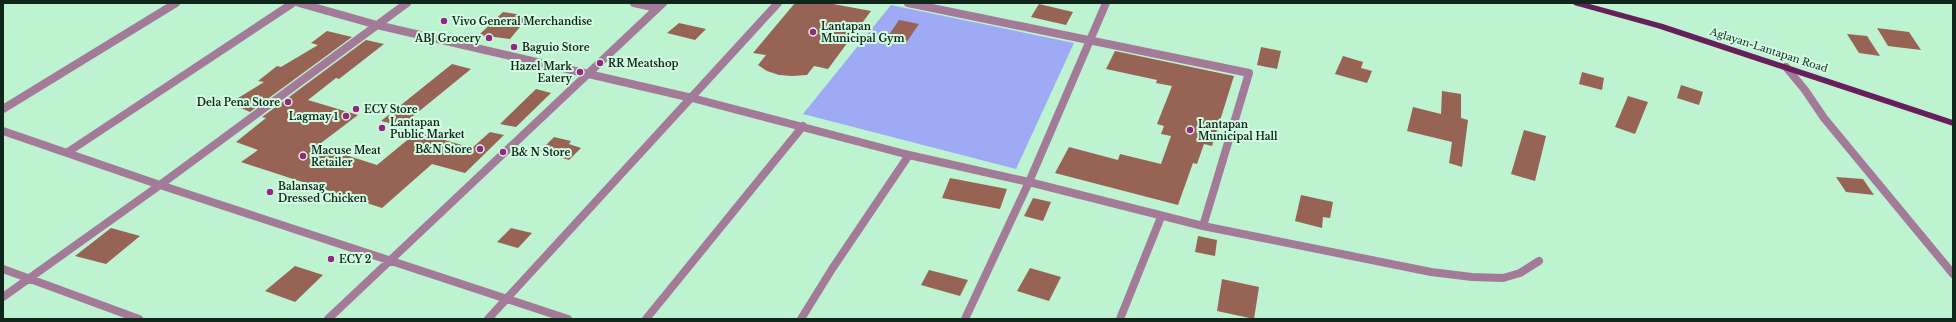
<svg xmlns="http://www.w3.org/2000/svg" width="1956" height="322" viewBox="0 0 1956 322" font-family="'Libre Baskerville',serif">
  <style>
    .green { fill: #9faaf4 }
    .building { fill: #976355 }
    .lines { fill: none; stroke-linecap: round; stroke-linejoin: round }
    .minor { stroke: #a37a97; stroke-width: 8 }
    .primary { fill: #661f58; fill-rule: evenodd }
    .poi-dot { fill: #972582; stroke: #d3fde2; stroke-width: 1.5 }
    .labels { text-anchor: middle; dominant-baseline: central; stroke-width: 4; stroke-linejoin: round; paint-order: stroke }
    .poi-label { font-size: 10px; font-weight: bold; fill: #11261a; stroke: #d3fde2; text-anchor: start }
    .street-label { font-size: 10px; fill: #11261a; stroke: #d3fde2 }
  </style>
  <rect width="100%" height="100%" fill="#bef3d1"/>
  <!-- green -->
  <path class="green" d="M891,5L1074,43L1016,169L803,114Z"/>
  <!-- building -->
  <path class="building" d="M795,3H828L871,11L828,69L814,66L807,75L792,76L779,75L767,71L758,65L766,55L753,53Z
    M1039,4L1073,12L1066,25L1031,17Z
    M503,12L529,16L510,39L479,35Z
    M899,20L919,24L906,43L886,39Z
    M679,23L706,29L695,40L667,33Z
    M1877,28L1909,32L1921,50L1888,46Z
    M327,31L352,37L250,112L230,103L264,82L258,81L277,66L281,67L318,45L311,43Z
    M1847,34L1867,36L1880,56L1859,53Z
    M366,40L384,44L339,79L336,78L308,100L358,115L317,146L377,165L417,132L472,148L490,132L504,135L465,173L432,164L382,208L241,162L258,150L236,142L266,118L262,117Z
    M1261,47L1281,51L1277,69L1257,65Z
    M1115,51L1234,76L1212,146L1204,144L1197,164L1193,163L1178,205L1055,173L1069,147L1118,160L1120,154L1161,164L1171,136L1161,134L1164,126L1157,124L1172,86L1156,83L1157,80L1106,69Z
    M1343,56L1363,62L1361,68L1372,71L1367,83L1335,74Z
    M452,64L471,69L401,126L381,121Z
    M1582,72L1604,78L1602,90L1579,84Z
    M1681,85L1703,92L1699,105L1677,98Z
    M536,89L551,93L516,127L500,124Z
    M1442,91L1461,94V118L1468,120L1462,167L1449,163L1452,142L1407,131L1413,107L1441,114Z
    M1628,96L1648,102L1635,134L1615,127Z
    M1524,130L1546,136L1535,181L1511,174Z
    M554,137L571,141L569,144L581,148L569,160L540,151Z
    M1836,177L1863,179L1874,195L1846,192Z
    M950,178L1007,189L1000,209L942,198Z
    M1301,195L1333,202L1330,218L1323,217L1322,228L1295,221Z
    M1033,198L1051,202L1043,221L1024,216Z
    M111,228L140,236L106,264L75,256Z
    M511,228L532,233L518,248L497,242Z
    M1198,236L1217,240L1215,256L1195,252Z
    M295,266L323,275L295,302L265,291Z
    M1030,268L1061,277L1049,301L1017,291Z
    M929,270L968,280L960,296L921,285Z
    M1222,279L1259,287L1254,319L1217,311Z"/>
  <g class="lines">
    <!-- minor -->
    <path class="minor" d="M299,3L377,25L692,98L909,155L1029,182L1203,226L1431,272L1472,277L1503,278L1520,273L1539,261
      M634,3L657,8
      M908,3L1249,73L1203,226
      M1786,67L1805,90L1824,118L1953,274
      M3,109L176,3
      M3,131L160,185L568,319
      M68,152L293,3
      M3,269L139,319
      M3,297L160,185L407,3
      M328,319L663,3
      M488,319L778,3
      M646,319L803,126
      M801,319L832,269L909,155
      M965,319L1029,182L1106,3
      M1120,319L1161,217"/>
    <!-- primary -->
    <path class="primary" d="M1573,3H1586L1663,24L1953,120V126L1657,28L1574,5Z"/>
  </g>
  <!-- markers -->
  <g class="poi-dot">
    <circle cx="444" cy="21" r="4"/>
    <circle cx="813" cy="32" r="4"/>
    <circle cx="489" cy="38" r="4"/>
    <circle cx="514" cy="47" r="4"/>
    <circle cx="600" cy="63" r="4"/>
    <circle cx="580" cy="72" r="4"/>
    <circle cx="288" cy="102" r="4"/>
    <circle cx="356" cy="109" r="4"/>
    <circle cx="346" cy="116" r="4"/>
    <circle cx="382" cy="128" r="4"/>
    <circle cx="1190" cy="130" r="4"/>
    <circle cx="480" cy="149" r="4"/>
    <circle cx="503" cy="152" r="4"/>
    <circle cx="303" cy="156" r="4"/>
    <circle cx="270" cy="192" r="4"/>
    <circle cx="331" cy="259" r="4"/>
  </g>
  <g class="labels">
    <!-- poi labels -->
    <g class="poi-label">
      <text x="452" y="21">Vivo General Merchandise</text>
      <text x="821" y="26">Lantapan<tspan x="821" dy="12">Municipal Gym</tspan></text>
      <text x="481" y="38" text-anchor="end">ABJ Grocery</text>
      <text x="522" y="47">Baguio Store</text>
      <text x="608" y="63">RR Meatshop</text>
      <text x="572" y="66" text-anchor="end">Hazel Mark<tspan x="572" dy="12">Eatery</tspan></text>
      <text x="280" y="102" text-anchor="end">Dela Pena Store</text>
      <text x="364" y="109">ECY Store</text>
      <text x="338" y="116" text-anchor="end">Lagmay 1</text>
      <text x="390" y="122">Lantapan<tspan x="390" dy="12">Public Market</tspan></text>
      <text x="1198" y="124">Lantapan<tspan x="1198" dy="12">Municipal Hall</tspan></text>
      <text x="472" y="149" text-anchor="end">B&amp;N Store</text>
      <text x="311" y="150">Macuse Meat<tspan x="311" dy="12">Retailer</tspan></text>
      <text x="511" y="152">B&amp; N Store</text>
      <text x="278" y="186">Balansag<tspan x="278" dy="12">Dressed Chicken</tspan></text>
      <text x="339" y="259">ECY 2</text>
    </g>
    <!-- street labels -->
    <g class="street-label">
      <text transform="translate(1769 50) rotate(18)">Aglayan-Lantapan Road</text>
    </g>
  </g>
  <!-- border -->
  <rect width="1956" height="322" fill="none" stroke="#11261a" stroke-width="8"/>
</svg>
